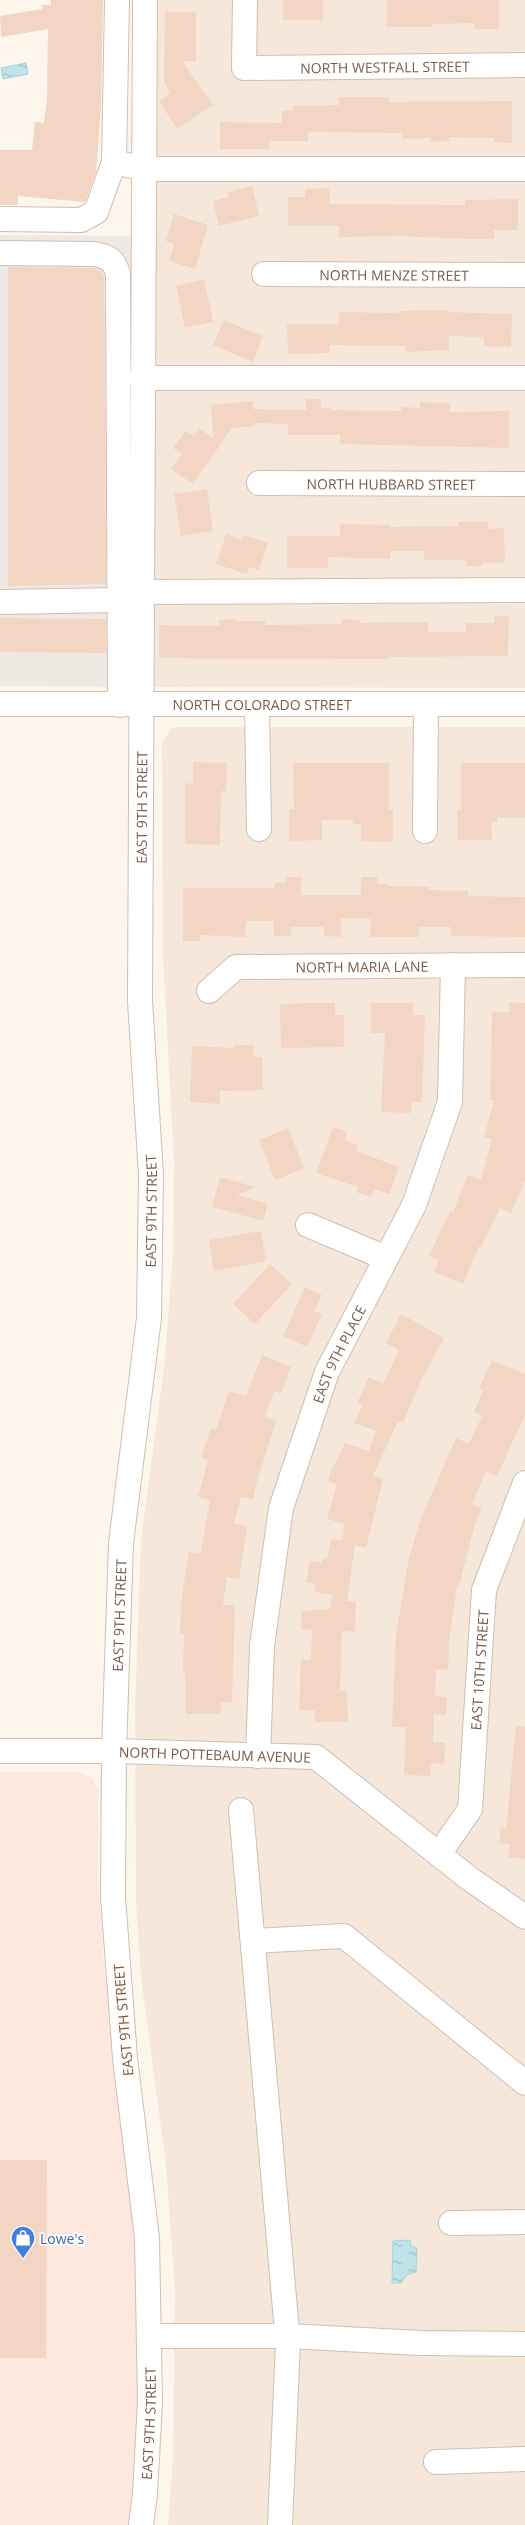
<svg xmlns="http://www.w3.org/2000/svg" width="525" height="2525" viewBox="0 0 525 2525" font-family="'Open Sans',sans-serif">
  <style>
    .residential { fill: #f5e8da }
    .commercial { fill: #fde8e0 }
    .industrial { fill: #efe9e4 }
    .water { fill: url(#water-ripples); stroke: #a5d3da }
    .building { fill: #f3d5c3 }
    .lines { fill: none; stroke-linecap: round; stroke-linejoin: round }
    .minor-casing { stroke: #d1beb0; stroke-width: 26 }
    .minor { stroke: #fff; stroke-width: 24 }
    .labels { text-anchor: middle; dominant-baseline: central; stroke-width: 4; stroke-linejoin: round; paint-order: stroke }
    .street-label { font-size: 14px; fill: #7a5c4d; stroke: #fffaf3 }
    .shop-label { font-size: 14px; fill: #366cbe; stroke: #fffaf3; text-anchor: start }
  </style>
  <defs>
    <pattern id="water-ripples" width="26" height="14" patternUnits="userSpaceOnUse" patternTransform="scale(1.25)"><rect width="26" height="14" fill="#bfe3e8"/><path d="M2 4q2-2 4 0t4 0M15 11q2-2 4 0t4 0" fill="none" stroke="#a0bbbe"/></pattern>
  </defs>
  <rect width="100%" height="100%" fill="#fdf6ec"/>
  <!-- residential -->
  <path class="residential" d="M135,0H525V688L134,687Z
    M178,727H525V2525H168L173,2457L175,2291L166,2165L141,1977L136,1900L135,1709L141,1540L164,1369L173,1254L174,1162L163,956L162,744L171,729Z"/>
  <!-- commercial -->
  <path class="commercial" d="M0,1772H79L92,1778L98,1790V1878L104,1964L134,2233L138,2419L131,2525H0Z"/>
  <!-- industrial -->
  <path class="industrial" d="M0,235L135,236L134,687L0,686Z"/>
  <!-- water -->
  <path class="water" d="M26,63L28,74L3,79L1,68Z
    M410,2240L411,2246L417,2248L416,2272L406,2275L401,2283H392L393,2241Z"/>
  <!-- building -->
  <path class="building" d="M51,0H103L101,108L96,172L85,202L18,196V205H0V150H32L35,122L44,123L47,99L48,29L1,37L0,16L42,9V5H51Z
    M283,0H323V20H283Z
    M387,0H499V29H474V23L433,24L432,27H387Z
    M165,12H196V61H182L213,105L177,129L159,101L170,93L164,81Z
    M339,97H389V102L512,101V143L494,142V138L449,137V141L431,142V138L403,139V133L308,132V141H269V149H220V122L282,123V111L293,110V106L339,105Z
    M252,186L259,216L219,226L213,201L229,197L228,192Z
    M329,188L330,204L465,205V200L518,199V230H494V239H466L401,236L339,237V226H288V197H305V189Z
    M174,214L208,225L195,269L169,261L174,244L166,241Z
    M8,267L94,268L101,271L104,276L106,584L8,586Z
    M204,279L213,322L185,328L176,286Z
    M448,310V312L512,314L511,347L484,346V337L449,336V350L406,352V346L330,345V353L288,354L287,324H339V312L398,313V311Z
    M224,320L263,336L253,362L213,345Z
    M306,399H321V408H330V410L401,411V407L420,408V402L450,403V412L509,411V448L340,444V435H288V424L254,423V426L232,428L193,484L171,469L182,454L173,448L185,431L194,436L199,428L213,438L211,405L253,401V409L306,410Z
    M207,489L213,531L181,536L174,494Z
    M458,522H488L489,529L504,528L505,562L482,563V566H466V560H424V551H390V559L328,557V568H287V536H340V524L390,525V527L459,526Z
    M226,534L242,540L244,535L268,543L259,570L249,567L247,574L216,564Z
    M494,616H509L508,656L387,657V659L159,658V625L219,626V620L237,619V621H265V625L342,624V619L360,620L359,623L428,622V632H466V623H494Z
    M0,618L106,619V653L0,652Z
    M193,762L227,763L226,791H221L220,845L185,844V783L193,784Z
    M293,763H389V810H393V842L361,841V824H353V820H322V840L289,841V809H294Z
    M461,763H525V818L497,817V822H491L492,840H458L457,810H461Z
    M285,877H301V895H361V877H377V884H388V886L429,887V890L468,891V896L525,897V937L451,936V927H419V937H370L371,919L341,918V937L324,936V927H291V936H274V921H246L245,937L200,935V941H183V888H274L275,883H285Z
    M509,1002L525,1003V1180L511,1213L500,1208L481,1247L479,1246L463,1284L434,1272L439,1260L429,1256L450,1211L453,1212L468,1175L481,1180L492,1139L484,1137L494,1100H490L492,1012H509Z
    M312,1003H335V1015H344V1047L281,1048L280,1004Z
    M371,1003H413V1015H425L422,1102H412L411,1113L381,1112L385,1033H371Z
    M235,1045H253L254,1057H262L263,1090L220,1091V1104L190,1102L192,1046L235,1048Z
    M333,1127L346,1131V1141L358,1145L356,1151L399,1167L389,1194L374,1189L371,1197L356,1192L358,1187L316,1173Z
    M288,1128L304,1168L275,1180L259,1140Z
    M220,1177L256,1187L237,1195L268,1204L263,1221L212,1207Z
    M261,1231L266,1261L214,1271L209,1240Z
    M270,1264L292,1284L255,1324L233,1304Z
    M305,1287L322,1295L314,1311L322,1314L307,1347L283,1336Z
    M401,1314L444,1338L419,1384L403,1423L398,1421L373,1476L383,1479L366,1548L355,1545L347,1601H356L355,1632L342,1631L340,1691H347L348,1722H315L314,1710H299L301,1660H311L312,1630L301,1629L302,1611L330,1609L332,1595L315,1592V1584L306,1582L310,1561L322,1563L323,1559H327L331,1539L342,1541L345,1524L327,1519L337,1484L328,1481L332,1466H334L345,1443L369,1451L376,1431L354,1423L363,1405L357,1403L369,1377L383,1384L399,1350L386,1343Z
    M262,1355L291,1367L281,1393L274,1391L265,1417L276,1421L257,1481L253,1500L241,1496L234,1524L247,1526L239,1579L227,1577L223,1605H235L232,1702H221V1714H186L185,1672H183L184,1634H180L181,1603L189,1552L201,1554L210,1500L198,1497L208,1460L201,1457L211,1428L216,1430L229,1391L246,1396Z
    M492,1360L525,1374V1415L497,1476L486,1471L472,1504L482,1508L475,1524L459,1586H457L449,1642L448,1670L436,1669L435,1696L447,1697L446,1715L434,1714L433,1742L445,1743L444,1764L431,1763L430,1776L404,1775L406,1727H392L396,1634L409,1557L422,1516L456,1438L469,1444L482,1416L474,1412L483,1390L479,1388Z
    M516,1726L525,1727V1859L508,1857L510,1844L499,1843L501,1828L506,1829Z
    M0,2160H47L46,2358H0Z"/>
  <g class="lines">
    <defs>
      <g id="minor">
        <path id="s1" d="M245,0L244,68L525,65"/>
        <path d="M114,162L145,169H525"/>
        <path d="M0,219L81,220L96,212L114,162L117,0"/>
        <path d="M0,253L95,254C109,257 114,260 118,274L120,705"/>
        <path id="s2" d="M264,274L525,275"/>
        <path d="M141,378H525"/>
        <path id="s3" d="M259,483L525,484"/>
        <path d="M141,592L525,590"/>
        <path d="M0,602L120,600"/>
        <path id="s4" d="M0,704H525"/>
        <path d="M257,705L259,829"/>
        <path d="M425,831L426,704"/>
        <path id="s5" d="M209,991L236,967L525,965"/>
        <path d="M308,1225L386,1258"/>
        <path id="s6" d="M0,1751H114L316,1757L470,1879L525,1917"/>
        <path id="s7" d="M258,1756L262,1646L281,1508L327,1372L414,1205L450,1102L453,965"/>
        <path d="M241,1810L288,2343L280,2525"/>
        <path id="s8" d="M439,1854L470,1809L484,1590L525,1483"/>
        <path d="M253,1941L344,1936L525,2083"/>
        <path d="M451,2223L525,2222"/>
        <path d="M149,2336H288L420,2343L525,2344"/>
        <path d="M436,2462L525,2459"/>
        <path id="s9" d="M141,2525L145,2494L150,2402L147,2238L125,2058L113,1897L114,1751L121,1543L149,1318L151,1175L140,1001L145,0"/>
      </g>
    </defs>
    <!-- minor casing -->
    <use href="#minor" class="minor-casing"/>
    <!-- minor -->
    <use href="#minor" class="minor"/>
  </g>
  <!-- icons -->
  <defs>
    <symbol id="shop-pin" viewBox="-11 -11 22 30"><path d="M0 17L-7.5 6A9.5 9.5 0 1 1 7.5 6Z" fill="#3f7fe0" stroke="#fffaf3"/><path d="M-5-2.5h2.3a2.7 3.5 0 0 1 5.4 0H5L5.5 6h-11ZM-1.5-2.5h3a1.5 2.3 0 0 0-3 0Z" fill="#fff"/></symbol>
  </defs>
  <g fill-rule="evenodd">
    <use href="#shop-pin" x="9" y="2224" width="28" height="38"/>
  </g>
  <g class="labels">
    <!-- street labels -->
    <g class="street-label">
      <text stroke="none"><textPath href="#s1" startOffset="209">NORTH WESTFALL STREET</textPath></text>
      <text stroke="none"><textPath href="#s2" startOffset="130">NORTH MENZE STREET</textPath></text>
      <text stroke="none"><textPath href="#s3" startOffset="132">NORTH HUBBARD STREET</textPath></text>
      <text stroke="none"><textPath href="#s4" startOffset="262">NORTH COLORADO STREET</textPath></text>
      <text stroke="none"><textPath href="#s9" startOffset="1722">EAST 9TH STREET</textPath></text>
      <text stroke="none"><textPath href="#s5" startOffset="162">NORTH MARIA LANE</textPath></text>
      <text stroke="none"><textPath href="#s9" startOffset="1318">EAST 9TH STREET</textPath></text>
      <text stroke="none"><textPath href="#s7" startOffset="414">EAST 9TH PLACE</textPath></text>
      <text stroke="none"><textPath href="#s9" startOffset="912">EAST 9TH STREET</textPath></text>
      <text stroke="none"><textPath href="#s8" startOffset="194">EAST 10TH STREET</textPath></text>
      <text stroke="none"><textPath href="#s6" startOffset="215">NORTH POTTEBAUM AVENUE</textPath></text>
      <text transform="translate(123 2020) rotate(-95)">EAST 9TH STREET</text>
      <text stroke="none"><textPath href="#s9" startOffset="102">EAST 9TH STREET</textPath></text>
    </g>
    <!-- shop labels -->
    <g class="shop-label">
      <text x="40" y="2238">Lowe's</text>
    </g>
  </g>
</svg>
